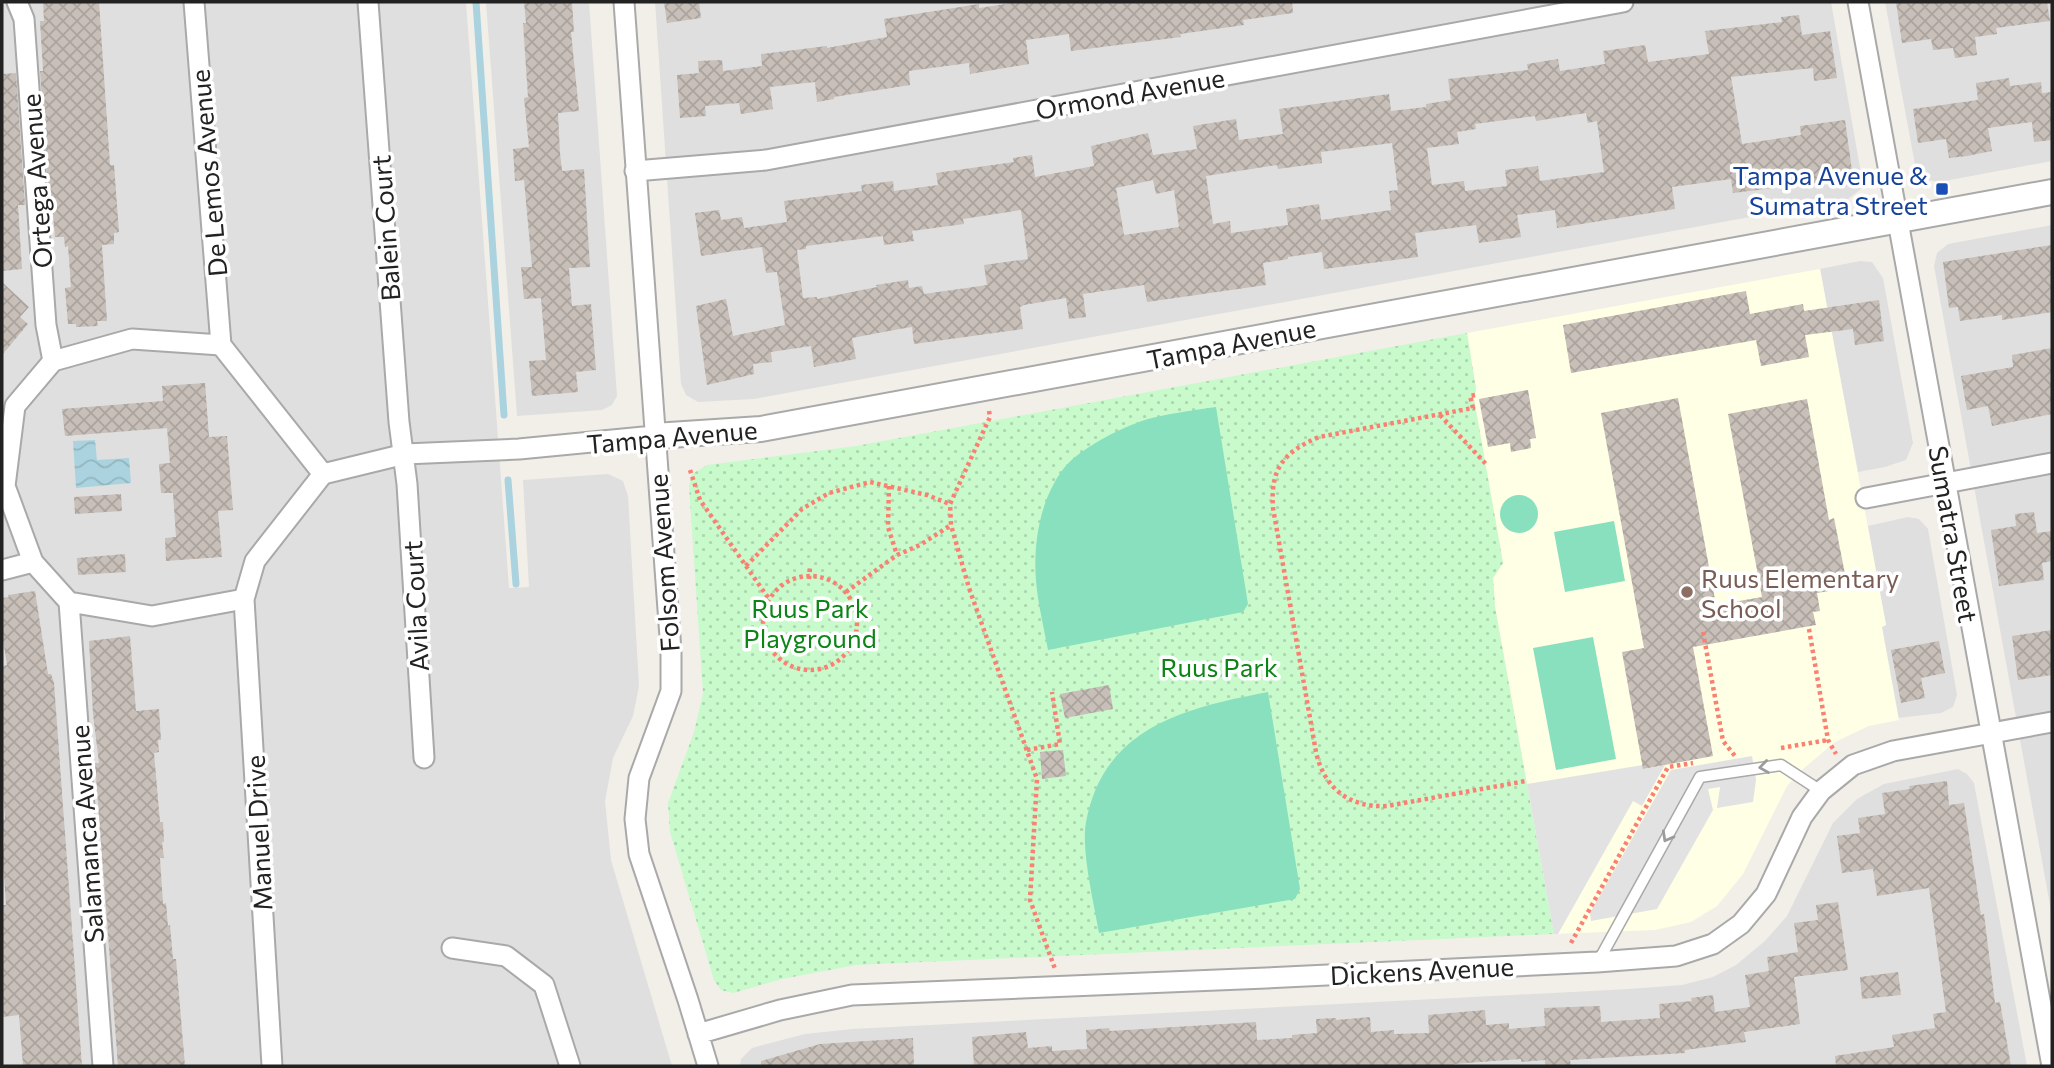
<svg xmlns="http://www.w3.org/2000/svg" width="2054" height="1068" viewBox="0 0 2054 1068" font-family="Commissioner,sans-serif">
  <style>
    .residential { fill: #e0dfdf }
    .education { fill: #ffffe5 }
    .park { fill: url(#park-dots) }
    .pitch { fill: #88e0be }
    .parking { fill: #e2e2e2 }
    .water { fill: url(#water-waves) }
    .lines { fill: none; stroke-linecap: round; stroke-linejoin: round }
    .stream { stroke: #aad3df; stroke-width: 7 }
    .building { fill: url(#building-cross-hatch); fill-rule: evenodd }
    .service-casing { stroke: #a9a9a9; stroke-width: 13 }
    .minor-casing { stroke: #a9a9a9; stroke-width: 23 }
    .tertiary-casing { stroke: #a9a9a9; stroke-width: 28 }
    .path { stroke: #fa8072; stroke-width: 4.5; stroke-dasharray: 3.5 3.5; stroke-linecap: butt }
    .service { stroke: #fff; stroke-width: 10 }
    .minor { stroke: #fff; stroke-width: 19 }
    .tertiary { stroke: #fff; stroke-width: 24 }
    .oneway { stroke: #9c9c9c }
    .transit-dot { fill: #1a4fb4; stroke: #fff; stroke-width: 2.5 }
    .education-dot { fill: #8d6e63; stroke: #fff; stroke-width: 2.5 }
    .labels { text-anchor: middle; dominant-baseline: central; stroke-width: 7; stroke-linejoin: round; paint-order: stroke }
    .street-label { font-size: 26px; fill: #222; stroke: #fff }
    .transit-label { font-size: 26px; fill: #164399; stroke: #fff; text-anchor: end }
    .education-label { font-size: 26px; fill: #785e54; stroke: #fff; text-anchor: start }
    .park-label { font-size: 26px; fill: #0c8416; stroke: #fff }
  </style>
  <defs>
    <pattern id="park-dots" width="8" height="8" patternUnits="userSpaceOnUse" patternTransform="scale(1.75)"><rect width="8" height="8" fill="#c8facc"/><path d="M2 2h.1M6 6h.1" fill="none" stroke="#acd6af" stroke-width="1.8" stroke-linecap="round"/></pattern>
    <pattern id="water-waves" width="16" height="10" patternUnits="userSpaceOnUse" patternTransform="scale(1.75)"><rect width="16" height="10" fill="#aad3df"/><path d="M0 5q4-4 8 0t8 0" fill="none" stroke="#92b5bf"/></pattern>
    <pattern id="building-cross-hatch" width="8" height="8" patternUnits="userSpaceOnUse" patternTransform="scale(1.75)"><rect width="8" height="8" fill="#c7bfb8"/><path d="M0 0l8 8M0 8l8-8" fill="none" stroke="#aba49e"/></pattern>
  </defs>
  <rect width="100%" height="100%" fill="#f2efe9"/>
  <!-- residential -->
  <path class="residential" d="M2,2H466L509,588L529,587L523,480L608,474L623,481L628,496L639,686L633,716L613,758L605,801L611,860L672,1066H2Z
    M486,2H589L617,396L612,405L602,410L517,416Z
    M655,2H1831L1862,179L1861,189L1848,199L754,399L698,402L686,395L681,384Z
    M1885,2H2052V161L1939,182L1925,179L1916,170Z
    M2052,225V916L1934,266L1937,253L1948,244Z
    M1860,261L1872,262L1883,278L1913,443L1906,460L1885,467L1858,472L1820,269Z
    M1908,517L1919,519L1928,529L1957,695L1953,707L1941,713L1898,718L1881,626L1886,625L1868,526Z
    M1958,769L1967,774L1974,783L2027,1066H740L741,1059L752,1048L805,1034L852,1029L1629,989L1682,985L1713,977L1736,965L1765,941L1787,916L1833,823L1857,799L1884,784Z"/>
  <!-- education -->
  <path class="education" d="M1820,269L1886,625L1882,627L1899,720L1869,726L1835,742L1804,768L1787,786L1743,874L1717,906L1691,922L1655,930L1554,934L1495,607L1493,578L1503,563L1474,399L1476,389L1467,333Z"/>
  <!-- park -->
  <path class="park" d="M1467,333L1476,389L1474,399L1503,563L1493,578L1495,607L1554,934L856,965L782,979L733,993L721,990L714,980L670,832L668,803L694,732L703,693L689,486L692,474L707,465L856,446Z"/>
  <!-- pitch -->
  <path class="pitch" d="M1216,407L1248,604L1243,612L1048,650C1044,628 1038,604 1036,581C1033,543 1040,499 1064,468C1080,448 1127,424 1152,418C1173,413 1195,410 1216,407Z
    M1500 514a19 19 0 1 1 38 0a19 19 0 1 1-38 0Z
    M1614,521L1625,581L1565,592L1554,532Z
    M1593,637L1616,759L1556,770L1533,648Z
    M1268,692L1300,889L1295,899L1099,933C1094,903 1081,851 1086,822C1104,726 1186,708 1268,692Z"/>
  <!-- parking -->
  <path class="parking" d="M1752,756L1756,780L1753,802L1717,808L1720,787L1708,789L1713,810L1657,909L1591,921L1590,913L1671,770Z
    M1643,765L1644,769L1665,765L1642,806L1633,801L1558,934H1554L1527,784Z"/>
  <!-- water -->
  <path class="water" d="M95,440L97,460L129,458L131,483L76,488L73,441Z"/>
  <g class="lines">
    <!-- stream -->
    <path class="stream" d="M476,2L504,415
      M508,480L516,584"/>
  </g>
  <!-- building -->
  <path class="building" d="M43,2H99L110,165H114L119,232L114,233V244L102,245L107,321H97L98,326L76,327V324H68L65,288L71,287L68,246L65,247L64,237H55L52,202H49L40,71H43L40,21H44Z
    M524,2H572L574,32H571L579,111L558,113L560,153L562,171L584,169L590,267L569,268L572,306L591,304L596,370L576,372L578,392L532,396L529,361L546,360L541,298L524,299L521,267H532L524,180L515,181L513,149L529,147L524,98L528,97L523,23H526Z
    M664,2H699L701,18L667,23Z
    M1018,2H1292L1293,13L1243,20L1244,25L1180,34L1181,37L1071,51L1069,34L1026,40L1029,64L970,74L969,63L909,71L910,85L834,97V99L817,102L815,82L770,87L773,109L741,114L739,103L705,106L706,116L680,118L677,75L699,73L698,61L722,60L723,71L762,66L761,54L827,46V48L887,37L884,19L979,4V8Z
    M1896,2H2047L2050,21L1996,28L1997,34L1975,37L1977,55L1955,58L1953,48L1933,50L1931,39L1902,43Z
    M1799,15L1802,35L1830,31L1837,78L1814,81L1813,68L1731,77L1742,144L1801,135L1800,126L1845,120L1853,178L1733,193L1731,179L1672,187L1675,209L1557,228L1555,210L1517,215L1521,237L1479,243L1476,225L1415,233L1418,257L1324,269L1322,252L1288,257V259L1263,263L1266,285L1147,302L1144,285L1083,294L1086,317L1069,319L1066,298L1024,305L1020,307L1023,329L914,344L912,327L894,330L852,338L856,359L814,367L811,346L771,352L772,362L753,364L754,374L707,385L696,306L726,299L733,336L785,325L777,272L766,273L762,247L701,256L695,213L719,210L721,220L742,217L744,228L787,222L784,201L862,191L861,185L893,181L894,191L938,185L936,173L1014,162L1013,158L1032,155L1035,177L1094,166L1091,146L1148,133L1153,155L1197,149L1193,126L1236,119L1239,140L1283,134L1279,109L1389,94L1391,111L1426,107V104L1451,100L1448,79L1528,70L1527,64L1558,59L1560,71L1605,64L1603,51L1645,45L1648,62L1709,54L1705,31L1782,22L1781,17ZM1586,113L1588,123L1597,121L1604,172L1540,181L1538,166L1505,170L1507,186L1465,191L1464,181L1432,185L1427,148L1459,144L1457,132L1476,129L1475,124L1535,116L1536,121ZM1392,143L1398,190L1389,191L1391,210L1321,220L1319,204L1286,209L1288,225L1231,233L1230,221L1213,224L1206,176L1277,165L1278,169L1322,163L1321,152ZM1153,180L1156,194L1174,190L1179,227L1124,235L1116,188ZM1021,210L1028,259L984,265L987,285L924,294L922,286L909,288L908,280L876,285L877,287L817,299V297L803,298L797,250L806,249V246L883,236L884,245L914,241L912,231L964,224L963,219Z
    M16,73L25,205H18L22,269L2,271V74Z
    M2009,78L2010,86L2041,82L2042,93L2052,92V140L2034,142L2032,122L1988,128L1992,151L1967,156L1949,158L1946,139L1918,143L1913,109L1978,100L1976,83Z
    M2052,245V312L2002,320V315L1960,321L1958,307L1949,308L1943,262Z
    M2,282L29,307L20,317L28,324L2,355Z
    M1746,291L1750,314L1803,304L1804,311L1879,300L1884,341L1855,345L1853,329L1805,335L1809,357L1761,366L1756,340L1571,373L1563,325Z
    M2052,348V414L1992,426L1988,406L1967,410L1961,376L2013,367L2012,355Z
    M205,383L209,437L227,436L233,510L218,511L222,557L166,561L165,538L176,537L173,493H161L159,464L170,463L167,428L65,436L62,409L163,401L162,386Z
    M1528,390L1536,438L1530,439L1531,448L1511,452L1510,443L1488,447L1479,399Z
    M1678,398L1716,605L1762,597L1728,414L1807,399L1829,520L1834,518L1847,584L1841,585V589L1817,593L1820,611L1813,612L1816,625L1693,647L1713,756L1643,769L1622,652L1644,648L1601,413Z
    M121,494L122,511L75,514L74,497Z
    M2034,512L2037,533L2052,531V561L2042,563L2044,580L1999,586L1991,530L2016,526L2015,514Z
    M125,554L126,572L78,575L77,558Z
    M35,591L48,674H51L54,683L82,1066H23L19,1015L2,1017V905H6L2,847L4,844L2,819H5L2,777V677L3,666L7,665L2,633V598L9,597L8,595Z
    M2052,630V675L2018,680L2012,636Z
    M130,636L136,711L159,709L161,740H158L159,752L154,753L160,822H163L164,842H162L164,858H160L163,904L166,903L168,926L170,925L173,959H176L185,1066H118L95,763H99L93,714L89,641Z
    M1939,641L1945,673L1921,678L1925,698L1901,703L1891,650Z
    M1109,685L1113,709L1065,718L1060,694Z
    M1063,750L1066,776L1042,779L1040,752Z
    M1947,781L1949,805L1964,803L1981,915L1984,914L1995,1003L2000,1002L2011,1066H1836L1835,1056L1894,1047L1892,1035L1935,1028L1933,1014L1946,1012L1929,888L1877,896L1873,869L1842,873L1837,836L1860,833L1858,818L1885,814L1882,793L1910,789L1909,786Z
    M1838,902L1848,970L1794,977L1800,1024L1744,1032L1746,1042L1685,1050V1053L1570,1060L1571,1066H1545V1060L1521,1062V1059L1454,1064V1066H974L972,1037L1026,1032L1028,1048L1052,1046V1051L1087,1049L1086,1030L1109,1028L1110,1031L1256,1022L1257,1040L1292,1038V1035L1317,1033L1316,1019L1336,1018V1020L1370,1017L1371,1032L1394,1030V1034L1429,1033L1428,1015L1485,1010L1486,1025L1509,1023V1029L1545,1026L1544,1008L1600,1006L1601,1022L1660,1018L1659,1004L1692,1001L1691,998L1713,995L1715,1012L1750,1007L1745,975L1769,971L1767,957L1798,952L1794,923L1818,920L1816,905Z
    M1898,972L1901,995L1862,999L1860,977Z
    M913,1038L914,1066H761V1061L820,1044Z"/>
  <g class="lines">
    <defs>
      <path id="service" d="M1598,962L1700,777L1781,765L1821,791"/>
      <path id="minor" d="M17,2L24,19L46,325L53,361
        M194,2L221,345
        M368,2L399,422L407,484L424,758
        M624,2L671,651V691L639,778L635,819L639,854L688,1000L708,1066
        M1858,2L2052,1066
        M635,171L766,160L1623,2
        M323,474L405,454L519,449L654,436
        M1866,498L2052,463
        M2,570L33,562
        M244,599L152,616L69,602L33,562L5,486L15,406L53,361L132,339L221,345L323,474L255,561L244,599L272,1066
        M69,602L103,1066
        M452,948L506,956L544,985L570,1066
        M698,1034L780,1010L852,995L1266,978L1597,962L1676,956L1713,944L1741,924L1766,894L1802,817L1821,791L1853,765L1893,751L2052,722"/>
      <path id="tertiary" d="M654,436L761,429L2052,192"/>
    </defs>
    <!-- service casing -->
    <use href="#service" class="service-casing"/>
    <!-- minor casing -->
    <use href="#minor" class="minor-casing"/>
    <!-- tertiary casing -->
    <use href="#tertiary" class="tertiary-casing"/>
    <!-- path -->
    <path class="path" d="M1475,395L1470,396L1473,408L1319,437C1284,452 1270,468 1273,508L1316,752C1324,788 1349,808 1387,806L1526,781
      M989,411L990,417L950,504L951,525L969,588L1037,779L1030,900L1055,969
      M1440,415L1486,464
      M690,470L700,500L769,599
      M889,486L888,527L897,555
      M746,566L802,509L829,493L870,482L927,495L950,504
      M763 623a47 47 0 1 1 94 0a47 47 0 1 1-94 0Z
      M809,579L810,568
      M846,592L897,555L920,545L951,525
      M1809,629L1828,740L1836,754
      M1703,632L1723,741L1735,756
      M1781,748L1828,740
      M1027,750L1060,744L1052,692
      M1571,943L1668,767L1693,763"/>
    <!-- service -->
    <use href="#service" class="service"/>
    <!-- minor -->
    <use href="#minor" class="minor"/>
    <!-- tertiary -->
    <use href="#tertiary" class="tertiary"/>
  </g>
  <!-- one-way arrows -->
  <defs><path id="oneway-chevron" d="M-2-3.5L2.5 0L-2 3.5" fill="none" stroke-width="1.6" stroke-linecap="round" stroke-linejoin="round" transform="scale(1.75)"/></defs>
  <g class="oneway">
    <use href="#oneway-chevron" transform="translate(1764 767) rotate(172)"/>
    <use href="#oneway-chevron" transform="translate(1667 837) rotate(119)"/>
  </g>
  <!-- markers -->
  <rect class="transit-dot" x="1935" y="182" width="14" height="14" rx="3.5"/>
  <circle class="education-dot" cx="1687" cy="592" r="7"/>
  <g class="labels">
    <!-- street labels -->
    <g class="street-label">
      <text transform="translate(1130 93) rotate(-10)">Ormond Avenue</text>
      <text transform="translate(208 173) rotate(-95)">De Lemos Avenue</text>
      <text transform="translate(36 181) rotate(-94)">Ortega Avenue</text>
      <text transform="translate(385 228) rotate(-94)">Balein Court</text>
      <text transform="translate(1231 343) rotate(-11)">Tampa Avenue</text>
      <text transform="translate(672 436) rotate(-5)">Tampa Avenue</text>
      <text transform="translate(1954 534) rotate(80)">Sumatra Street</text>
      <text transform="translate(663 563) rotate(-94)">Folsom Avenue</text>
      <text transform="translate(415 606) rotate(-93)">Avila Court</text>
      <text transform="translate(258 833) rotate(-93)">Manuel Drive</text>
      <text transform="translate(86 834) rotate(-94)">Salamanca Avenue</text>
      <text transform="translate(1422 970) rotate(-3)">Dickens Avenue</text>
    </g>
    <!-- transit labels -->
    <g class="transit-label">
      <text x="1928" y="174">Tampa Avenue &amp;<tspan x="1928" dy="30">Sumatra Street</tspan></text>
    </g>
    <!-- education labels -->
    <g class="education-label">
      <text x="1701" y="577">Ruus Elementary<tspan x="1701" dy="30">School</tspan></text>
    </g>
    <!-- park labels -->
    <g class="park-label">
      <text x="810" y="607">Ruus Park<tspan x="810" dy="30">Playground</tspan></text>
      <text x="1219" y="666">Ruus Park</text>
    </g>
  </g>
  <!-- border -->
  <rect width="2054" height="1068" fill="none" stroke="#222222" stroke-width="7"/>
</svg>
